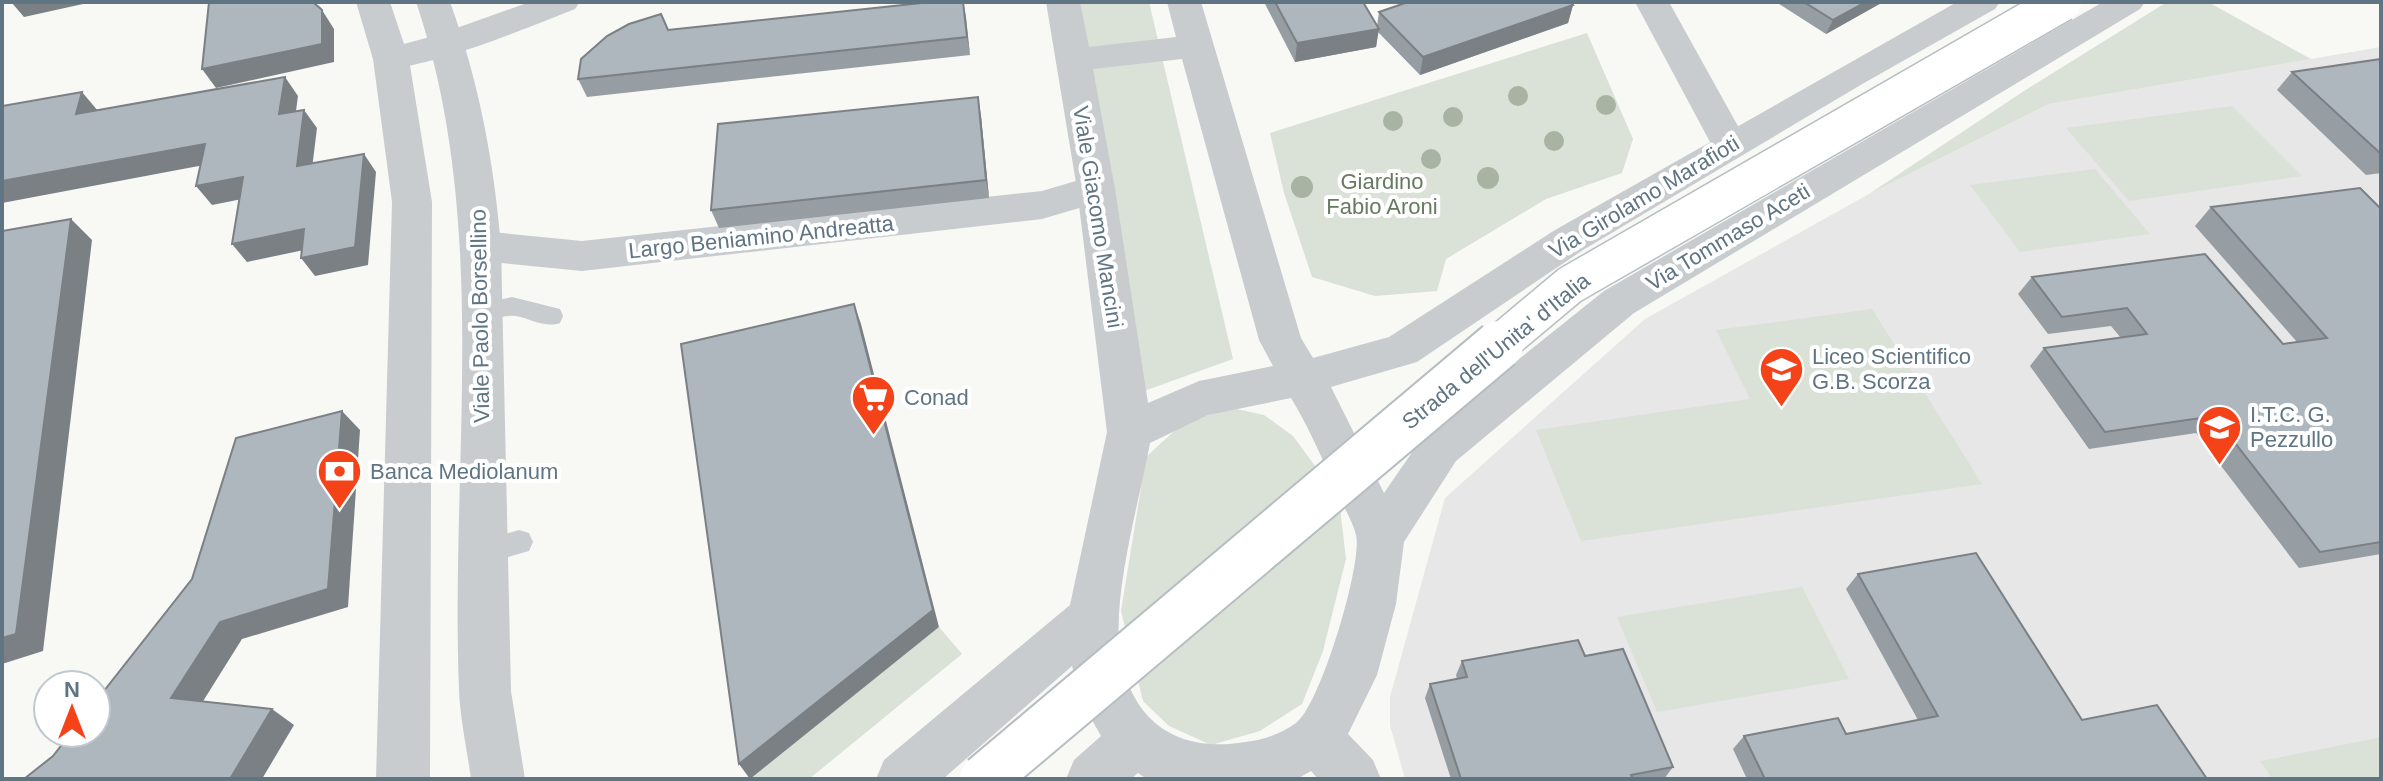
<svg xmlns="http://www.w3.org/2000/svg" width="2383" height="781" viewBox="0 0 2383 781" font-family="Helvetica,sans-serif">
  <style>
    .built { fill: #e6e7e6 }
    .green { fill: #dae1d6 }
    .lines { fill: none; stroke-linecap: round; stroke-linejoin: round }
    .service { fill: #c8cccf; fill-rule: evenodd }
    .minor { fill: #c8cccf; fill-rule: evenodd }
    .tertiary { fill: #c8cccf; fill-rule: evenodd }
    .secondary-bridge-far1-casing { stroke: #b7bec2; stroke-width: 41; stroke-linecap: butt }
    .secondary-bridge-casing { stroke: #b7bec2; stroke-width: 52; stroke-linecap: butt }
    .secondary-bridge-far1 { stroke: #fff; stroke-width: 38 }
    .secondary-bridge { stroke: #fff; stroke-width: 48 }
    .tree { fill: #a8b3a3 }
    .wall { fill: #969da3 }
    .shaded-wall { fill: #7a8084 }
    .building { fill: #aeb7bd; stroke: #7a8084; stroke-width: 2 }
    .labels { text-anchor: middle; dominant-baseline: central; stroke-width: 8; stroke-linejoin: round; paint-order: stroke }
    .park-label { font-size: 22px; fill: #667a60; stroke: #fff }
    .street-label { font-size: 22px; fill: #607583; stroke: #fff }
    .poi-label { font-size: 22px; fill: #607583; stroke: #fff; text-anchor: start }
  </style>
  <rect width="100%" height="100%" fill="#f8f8f5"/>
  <!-- built -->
  <path class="built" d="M2381,47V737L2260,761L2272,779H1405L1390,725V697L1445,498L1645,319L1869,194L2049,104Z"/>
  <!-- green -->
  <path class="green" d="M1074,2H1149L1233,359L1144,391Z
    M2167,2H2208L2311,59L2049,104L1869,194L2027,89Z
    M1587,33L1633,139L1622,173L1546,199L1446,259L1437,291L1375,296L1312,277L1284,193L1270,133Z
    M2232,106L2302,176L2129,201L2066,128Z
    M2095,169L2150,234L2020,252L1970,185Z
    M1872,309L1982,484L1581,541L1536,430L1750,399L1716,330Z
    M1232,408L1264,415L1293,436L1318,470L1340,508L1346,559L1323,651L1302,704L1260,731L1211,745L1169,726L1143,701L1121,611L1146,457L1184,422Z
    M1802,587L1849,679L1657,712L1617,617Z
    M939,627L962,654L809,779H749Z
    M2381,737V779H2272L2260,761Z"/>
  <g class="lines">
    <!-- service -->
    <path class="service" d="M512,297L560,309L563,316L560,323C545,328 531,319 516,316C500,314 487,325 471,320L468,313L471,306Z
      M519,530L529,533L533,542L529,551L484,564L474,561L470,552L474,543Z"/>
    <!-- minor -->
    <path class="minor" d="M530,2H580L575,9C537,24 412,76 378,67L373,59L378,51L437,35Z
      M1635,2H1669L1749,146L1743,155L1730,159L1717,155Z
      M1096,175L1110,179L1115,189L1110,199L1042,219L582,271L481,261L467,256L461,246L467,236L481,231L582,241L1042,191Z"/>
    <!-- tertiary -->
    <path class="tertiary" d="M356,2H390L409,59L432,202L430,779H376L392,202L373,59Z
      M416,2H450C479,82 494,162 501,246L511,691L525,779H471C467,749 460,719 459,689C450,460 491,223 416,2Z
      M1046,2H1080L1089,47L1176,37L1167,2H1201L1301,338L1313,358L1389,337L1555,230L1957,2H2000L1995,9L1864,83L1583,250L1417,362L1331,387L1384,493L1424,435L1604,291L2103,2H2145L2140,9L1634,313L1456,461L1404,542L1396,604L1377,675L1348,734L1373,760L1381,779H1318L1311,771L1297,779H1147L1138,773L1131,779H1066L1074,760L1101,736L1082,702L1072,666L943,779H876L884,760L1070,605L1107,432L1077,189ZM1182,59L1259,340L1273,366L1199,381L1148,403L1115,189L1093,69ZM1291,398C1310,429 1324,463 1339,496C1344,508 1353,522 1356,535C1363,563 1320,706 1296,723C1281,734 1263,740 1245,742C1181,753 1134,725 1121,659C1110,600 1139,504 1150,443L1208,415Z"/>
    <defs>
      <path id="secondary-bridge-far1" d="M1496,347L1570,285L2062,2"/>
      <path id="secondary-bridge" d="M984,779L1499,345"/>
    </defs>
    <!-- secondary-bridge-far1 casing -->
    <use href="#secondary-bridge-far1" class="secondary-bridge-far1-casing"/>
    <!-- secondary-bridge casing -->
    <use href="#secondary-bridge" class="secondary-bridge-casing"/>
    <!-- secondary-bridge-far1 -->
    <use href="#secondary-bridge-far1" class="secondary-bridge-far1"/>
    <!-- secondary-bridge -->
    <use href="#secondary-bridge" class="secondary-bridge"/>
  </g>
  <!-- trees -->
  <g class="tree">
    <circle cx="1518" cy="96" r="10"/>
    <circle cx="1606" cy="105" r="10"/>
    <circle cx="1453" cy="117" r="10"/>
    <circle cx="1393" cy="121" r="10"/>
    <circle cx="1554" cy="141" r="10"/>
    <circle cx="1431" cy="159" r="10"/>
    <circle cx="1488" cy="178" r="11"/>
    <circle cx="1302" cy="187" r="11"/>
  </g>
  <!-- wall -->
  <path class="wall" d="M963,2L970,55L587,97L578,79L668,30Z
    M1264,2H1363L1377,26L1379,12L1573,5L1568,23L1420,75L1378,32L1376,47L1295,62Z
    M1776,2H1883L1826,34Z
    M2381,59V173L2366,175L2277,90L2292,72Z
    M981,116L989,198L719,228L711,210Z
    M2211,207L2381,209V554L2299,568L2196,433L2089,449L2030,366L2044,348L2121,338L2111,326L2048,334L2018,294L2032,277L2283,344L2297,342L2195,226Z
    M1858,574L2082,720L2207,779H1747L1733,749L1744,736L1846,734L1918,720L1846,589Z
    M1585,656L1673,767L1664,779H1451L1425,698L1430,684L1457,679L1456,675L1462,661Z"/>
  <!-- shaded-wall -->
  <path class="shaded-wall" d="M18,2H83V4L24,17L12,3Z
    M963,2L966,17L970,55L967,37Z
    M1866,2H1883L1826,34L1833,20Z
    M1573,5L1568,23L1420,75L1423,57Z
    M322,10L334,29V62L216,88L202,69Z
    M1379,29L1376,47L1295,62L1297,43Z
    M285,77L298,96L293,133L279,114Z
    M82,92L98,111L76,114Z
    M978,97L981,116L989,198L986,180Z
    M304,110L317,128L310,185L297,166Z
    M205,144L220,162L2,203V181Z
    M364,154L376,172L368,265L315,276L301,258Z
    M243,177L257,196L212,205L196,186Z
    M71,219L92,240L43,651L2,664V638Z
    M304,229L318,247L247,262L232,244Z
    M854,304L861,324L939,627L750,779L739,764Z
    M342,411L360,430L348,607L242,639L195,714L171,698Z
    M272,709L294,725L262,779H230Z"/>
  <!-- building -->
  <path class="building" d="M209,2H313L322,10V44L202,69Z
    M931,2H963L967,37L578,79L581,59L607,36L629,24L661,14L668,30Z
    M1275,2H1363L1379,29L1297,43Z
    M1408,2H1570L1573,5L1423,57L1379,12Z
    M1804,2H1866L1833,20Z
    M2381,59V154L2292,72Z
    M285,77L279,114L304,110L297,166L364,154L355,247L301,258L304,229L232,244L243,177L196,186L205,144L2,181V106L82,92L76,114Z
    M978,97L986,180L711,210L718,124Z
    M2360,188L2381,209V542L2320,552L2214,416L2105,432L2044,348L2147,334L2127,308L2062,317L2032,277L2205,254L2283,344L2327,338L2211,207Z
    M71,219L16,634L2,638V231Z
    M854,304L933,610L739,764L681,344Z
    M342,411L328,589L220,622L171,698L272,709L230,779H24L53,756L71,733H96V701L192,579L236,438Z
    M1976,553L2082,720L2157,705L2207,779H1765L1744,736L1838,718L1846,734L1938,716L1858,574Z
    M1578,640L1585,656L1623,649L1673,767L1631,775L1633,779H1461L1430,684L1467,677L1462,661Z"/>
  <!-- icons -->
  <defs>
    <symbol id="school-pin" viewBox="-11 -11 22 30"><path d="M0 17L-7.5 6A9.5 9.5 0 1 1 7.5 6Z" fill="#f54319" stroke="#fff"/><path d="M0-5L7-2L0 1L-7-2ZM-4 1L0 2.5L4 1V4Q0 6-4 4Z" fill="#fff"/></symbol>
    <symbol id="supermarket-pin" viewBox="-11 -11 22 30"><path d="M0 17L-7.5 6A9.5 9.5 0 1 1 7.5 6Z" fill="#f54319" stroke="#fff"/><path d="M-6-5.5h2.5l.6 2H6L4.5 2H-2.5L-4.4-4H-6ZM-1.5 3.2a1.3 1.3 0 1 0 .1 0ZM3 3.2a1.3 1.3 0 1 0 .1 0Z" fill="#fff"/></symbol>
    <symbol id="bank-pin" viewBox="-11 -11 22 30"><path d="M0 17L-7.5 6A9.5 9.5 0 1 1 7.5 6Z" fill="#f54319" stroke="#fff"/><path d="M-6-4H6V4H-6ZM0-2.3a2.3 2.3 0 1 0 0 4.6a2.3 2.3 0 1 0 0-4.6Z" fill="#fff"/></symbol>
  </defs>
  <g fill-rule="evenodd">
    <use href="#school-pin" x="1756" y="344" width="51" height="69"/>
    <use href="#supermarket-pin" x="848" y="372" width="51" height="69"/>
    <use href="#school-pin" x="2194" y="402" width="51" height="69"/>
    <use href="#bank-pin" x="314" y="446" width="51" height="69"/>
  </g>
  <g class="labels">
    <!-- park labels -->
    <g class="park-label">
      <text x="1382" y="181">Giardino<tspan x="1382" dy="25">Fabio Aroni</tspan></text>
    </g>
    <!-- street labels -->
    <g class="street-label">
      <text transform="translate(1644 197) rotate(-31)">Via Girolamo Marafioti</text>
      <text transform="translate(1098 217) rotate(81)">Viale Giacomo Mancini</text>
      <text transform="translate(761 237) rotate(-6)">Largo Beniamino Andreatta</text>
      <text transform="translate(1728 237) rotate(-31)">Via Tommaso Aceti</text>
      <text transform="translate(480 316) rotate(-91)">Viale Paolo Borsellino</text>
      <text transform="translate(1496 351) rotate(-39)">Strada dell'Unita' d'Italia</text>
    </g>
    <!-- poi labels -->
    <g class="poi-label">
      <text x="1812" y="356">Liceo Scientifico<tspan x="1812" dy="25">G.B. Scorza</tspan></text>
      <text x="904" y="397">Conad</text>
      <text x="2250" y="414">I.T.C. G.<tspan x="2250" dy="25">Pezzullo</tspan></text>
      <text x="370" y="471">Banca Mediolanum</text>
    </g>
  </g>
  <!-- border -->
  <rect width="2383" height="781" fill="none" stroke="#607583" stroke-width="8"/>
  <!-- north arrow -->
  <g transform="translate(72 709)"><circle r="38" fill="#ffffff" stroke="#bfc8cd" stroke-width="2"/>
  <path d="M0-6L14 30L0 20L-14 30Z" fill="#f54319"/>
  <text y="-12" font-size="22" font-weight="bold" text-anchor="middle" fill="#607583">N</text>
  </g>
</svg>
